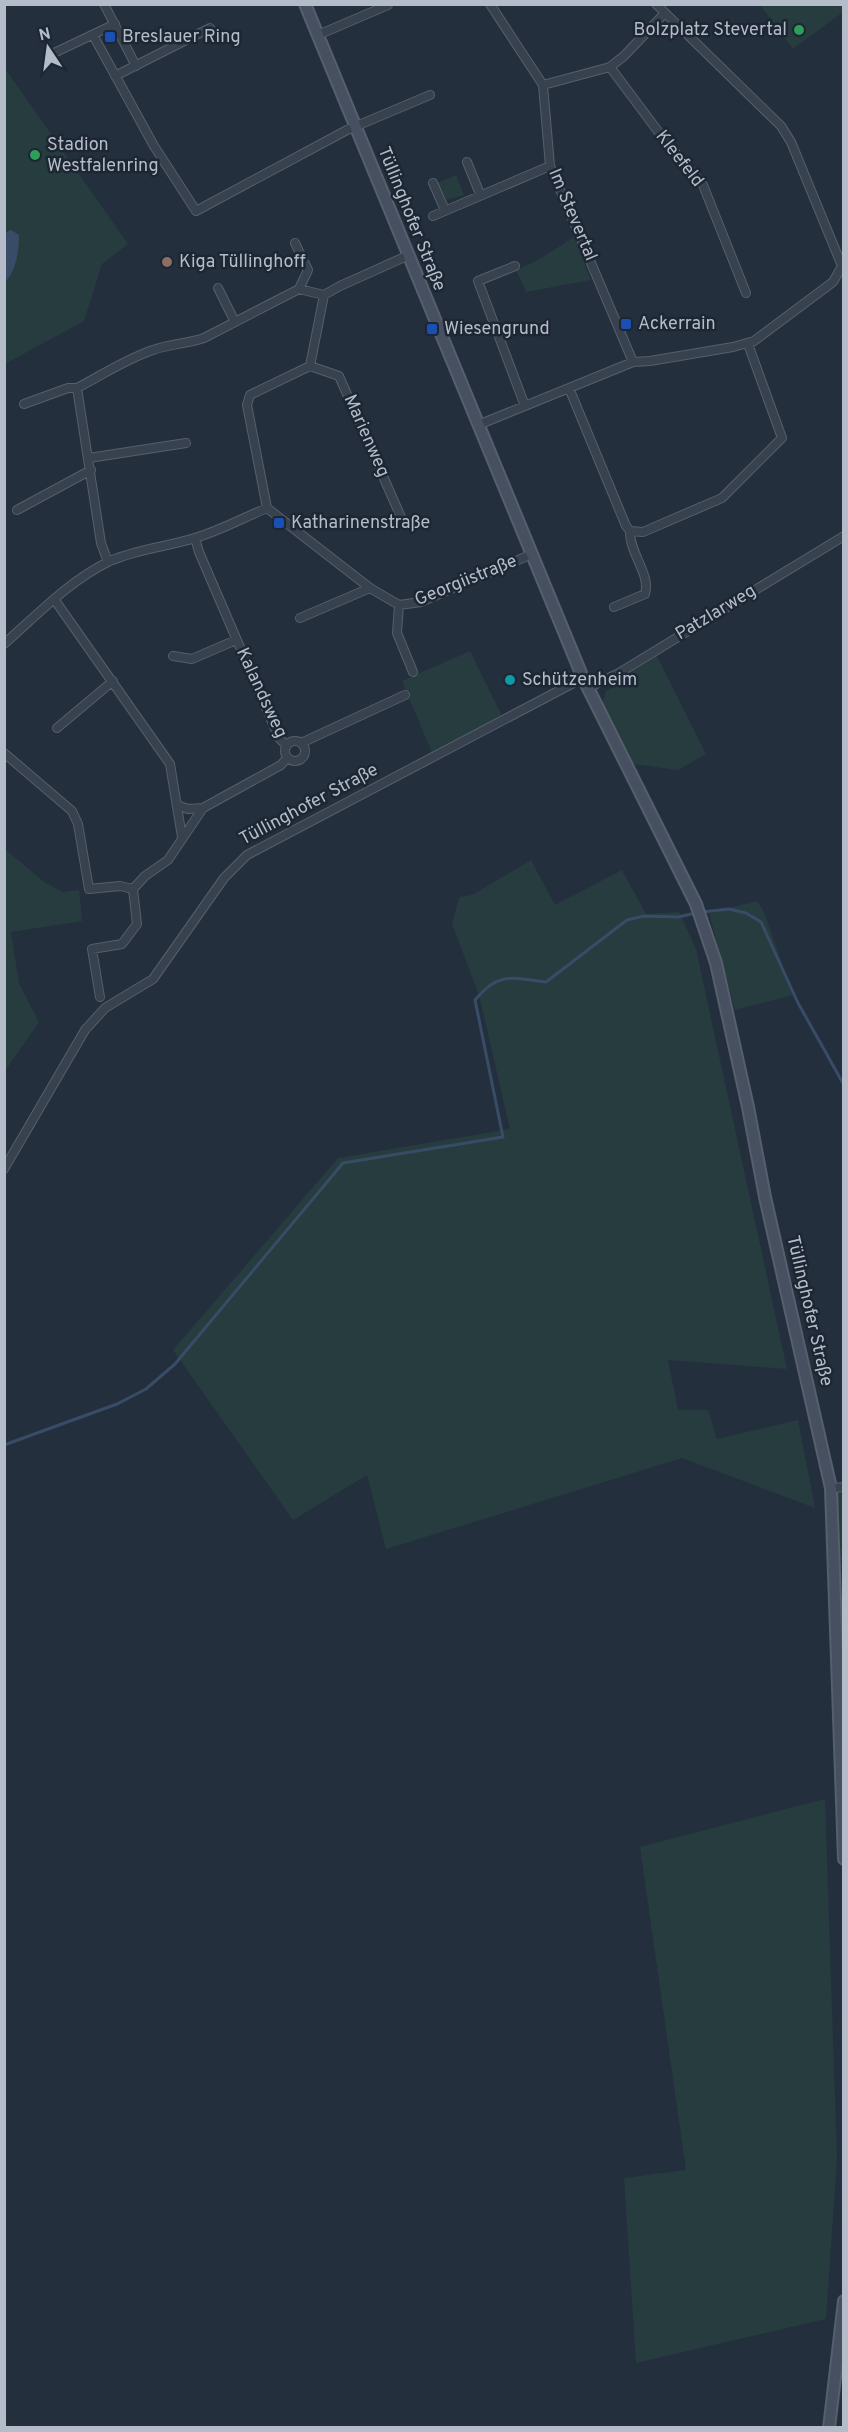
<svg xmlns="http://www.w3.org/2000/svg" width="848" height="2432" viewBox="0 0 848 2432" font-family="Overpass,sans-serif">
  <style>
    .green { fill: #263c3f }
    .water { fill: #394c67 }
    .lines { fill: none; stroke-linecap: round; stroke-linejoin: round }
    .stream { stroke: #394c67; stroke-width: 3 }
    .minor-casing { stroke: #565f6c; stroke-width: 10 }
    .secondary-casing { stroke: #565f6c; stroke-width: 14 }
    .minor { stroke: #38414e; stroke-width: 8 }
    .secondary { stroke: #465061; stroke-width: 10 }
    .leisure-dot { fill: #2e9e5b; stroke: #1d2633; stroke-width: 2 }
    .transit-dot { fill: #1a4fb4; stroke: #1d2633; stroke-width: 2 }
    .education-dot { fill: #8d6e63; stroke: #1d2633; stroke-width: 2 }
    .culture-dot { fill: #0f9aa8; stroke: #1d2633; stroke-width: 2 }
    .labels { text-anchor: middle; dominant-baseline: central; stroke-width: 5; stroke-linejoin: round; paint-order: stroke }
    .poi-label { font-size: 18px; fill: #b4bcc9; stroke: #1d2633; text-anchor: start }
    .street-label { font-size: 18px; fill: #b4bcc9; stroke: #1d2633 }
  </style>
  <rect width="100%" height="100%" fill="#242f3e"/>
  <!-- green -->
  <path class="green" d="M760,5H843V12L793,49Z
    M4,67L128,244L102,264L84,321L5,364Z
    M456,175L464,195L447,200L437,183Z
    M574,237L591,280L526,292L516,270L538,260Z
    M470,651L503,718L433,755L402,681Z
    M656,654L706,754L678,770L633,764L602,706L606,691L614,687L619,676Z
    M5,849L44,882L63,892L79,890L82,921L11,932L19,983L39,1022L5,1071Z
    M531,860L555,905L622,870L646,914L679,912L696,949L787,1369L668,1360L678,1410H708L717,1439L798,1420L815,1508L682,1458L386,1549L367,1475L293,1520L173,1350L338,1158L510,1129L479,995L452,924L459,897L472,895Z
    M757,901L764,912L793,995L735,1010L709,913Z
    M843,1489V1797L834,1490Z
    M825,1799L837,2159L826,2319L636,2363L624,2178L686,2170L640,1847Z"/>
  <!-- water -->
  <path class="water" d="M11,230L19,235C19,251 16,271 5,282V233Z"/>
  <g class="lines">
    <!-- stream -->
    <path class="stream" d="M702,912L729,909L746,913L761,922L798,1003L844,1085
      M4,1445L117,1404L146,1389L175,1364L343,1163L503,1137L475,1000C498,971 514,978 546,982L627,920L644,916L678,917L696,913"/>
    <defs>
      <path id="minor" d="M104,4L136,66
        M490,4L543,85L550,166L633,362
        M93,35L154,146L196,211L347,130L430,95
        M318,35L388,5
        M54,53L115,24
        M610,67L663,138L703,185L746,293
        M115,76L210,28
        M543,85L610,67L624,56L664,14
        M467,162L480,194
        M433,183L445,210
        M433,216L550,166
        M295,243L308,270L299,289
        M409,255L340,286L324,295L310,366L250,395L247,405L267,508L370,588L399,605L421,602L532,554
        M515,266L478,281L525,406
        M218,288L235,322
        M310,366L339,376L404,524
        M569,388L626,526L630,531L643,532L722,498L782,438L748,344
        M24,404L68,388H77
        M478,425L633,362L650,361L733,347L754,341L833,282L842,266L791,142L781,126L656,4
        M89,458L186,443
        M17,510L91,470
        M195,538L199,552L279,738L286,745
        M108,562L101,543L77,388C102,375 126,359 153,350C169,344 187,344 204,338L299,289L324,295
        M54,599L170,764L182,837
        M399,605L397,633L413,672
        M614,607L645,594C651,574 629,553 630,531
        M300,618L370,588
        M4,644C37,615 70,580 110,561C137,549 166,547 195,538C219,531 243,518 267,508
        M173,656L192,659L236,640
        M588,688L619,673L844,536
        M57,728L113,681
        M285 751a10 10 0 1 1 20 0a10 10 0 1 1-20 0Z
        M301,743L405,695
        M4,753L72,811L78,824L89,889L120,886L133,889
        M177,805L188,809L203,808
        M100,997L92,949L122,944L137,924L133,889L145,876L168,860L203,808L281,765L287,758
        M4,1169L85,1030L105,1008L153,979L224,878L247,855L583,678
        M831,1488L844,1487"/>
      <path id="secondary" d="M305,4L583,678L696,904L716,963L748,1107L765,1197L831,1488L844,1859
        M829,2428L844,2301"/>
    </defs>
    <!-- minor casing -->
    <use href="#minor" class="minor-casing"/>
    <!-- secondary casing -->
    <use href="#secondary" class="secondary-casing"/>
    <!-- minor -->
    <use href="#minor" class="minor"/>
    <!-- secondary -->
    <use href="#secondary" class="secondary"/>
  </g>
  <!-- markers -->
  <g class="leisure-dot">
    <circle cx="799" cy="30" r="6"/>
    <circle cx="35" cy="155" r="6"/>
  </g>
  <g class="transit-dot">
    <rect x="104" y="31" width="12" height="12" rx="3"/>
    <rect x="620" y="318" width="12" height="12" rx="3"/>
    <rect x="426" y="323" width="12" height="12" rx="3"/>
    <rect x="273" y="517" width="12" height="12" rx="3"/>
  </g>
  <circle class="education-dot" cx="167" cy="262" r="6"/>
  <circle class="culture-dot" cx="510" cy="680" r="6"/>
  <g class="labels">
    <!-- poi labels -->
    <g class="poi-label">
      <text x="787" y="30" text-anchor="end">Bolzplatz Stevertal</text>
      <text x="122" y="37">Breslauer Ring</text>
      <text x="47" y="145">Stadion<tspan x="47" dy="21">Westfalenring</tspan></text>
      <text x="179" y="262">Kiga Tüllinghoff</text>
      <text x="638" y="324">Ackerrain</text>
      <text x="444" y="329">Wiesengrund</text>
      <text x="291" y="523">Katharinenstraße</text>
      <text x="522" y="680">Schützenheim</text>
    </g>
    <!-- street labels -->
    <g class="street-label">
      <text transform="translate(679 159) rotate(52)">Kleefeld</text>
      <text transform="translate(572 215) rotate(67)">Im Stevertal</text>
      <text transform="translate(411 219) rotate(68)">Tüllinghofer Straße</text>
      <text transform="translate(366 436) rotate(66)">Marienweg</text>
      <text transform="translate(466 581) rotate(-22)">Georgiistraße</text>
      <text transform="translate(716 613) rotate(-31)">Patzlarweg</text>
      <text transform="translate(261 693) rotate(65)">Kalandsweg</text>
      <text transform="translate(309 805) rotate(-28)">Tüllinghofer Straße</text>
      <text transform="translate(809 1311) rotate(77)">Tüllinghofer Straße</text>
    </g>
  </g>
  <!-- border -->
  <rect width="848" height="2432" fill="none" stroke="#b4bcc9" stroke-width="12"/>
  <!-- north arrow -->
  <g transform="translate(48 48) rotate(347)" stroke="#1d2633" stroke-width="4.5" paint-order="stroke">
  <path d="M0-4.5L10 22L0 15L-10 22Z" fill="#b4bcc9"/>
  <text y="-9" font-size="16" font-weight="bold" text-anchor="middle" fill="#b4bcc9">N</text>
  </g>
</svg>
